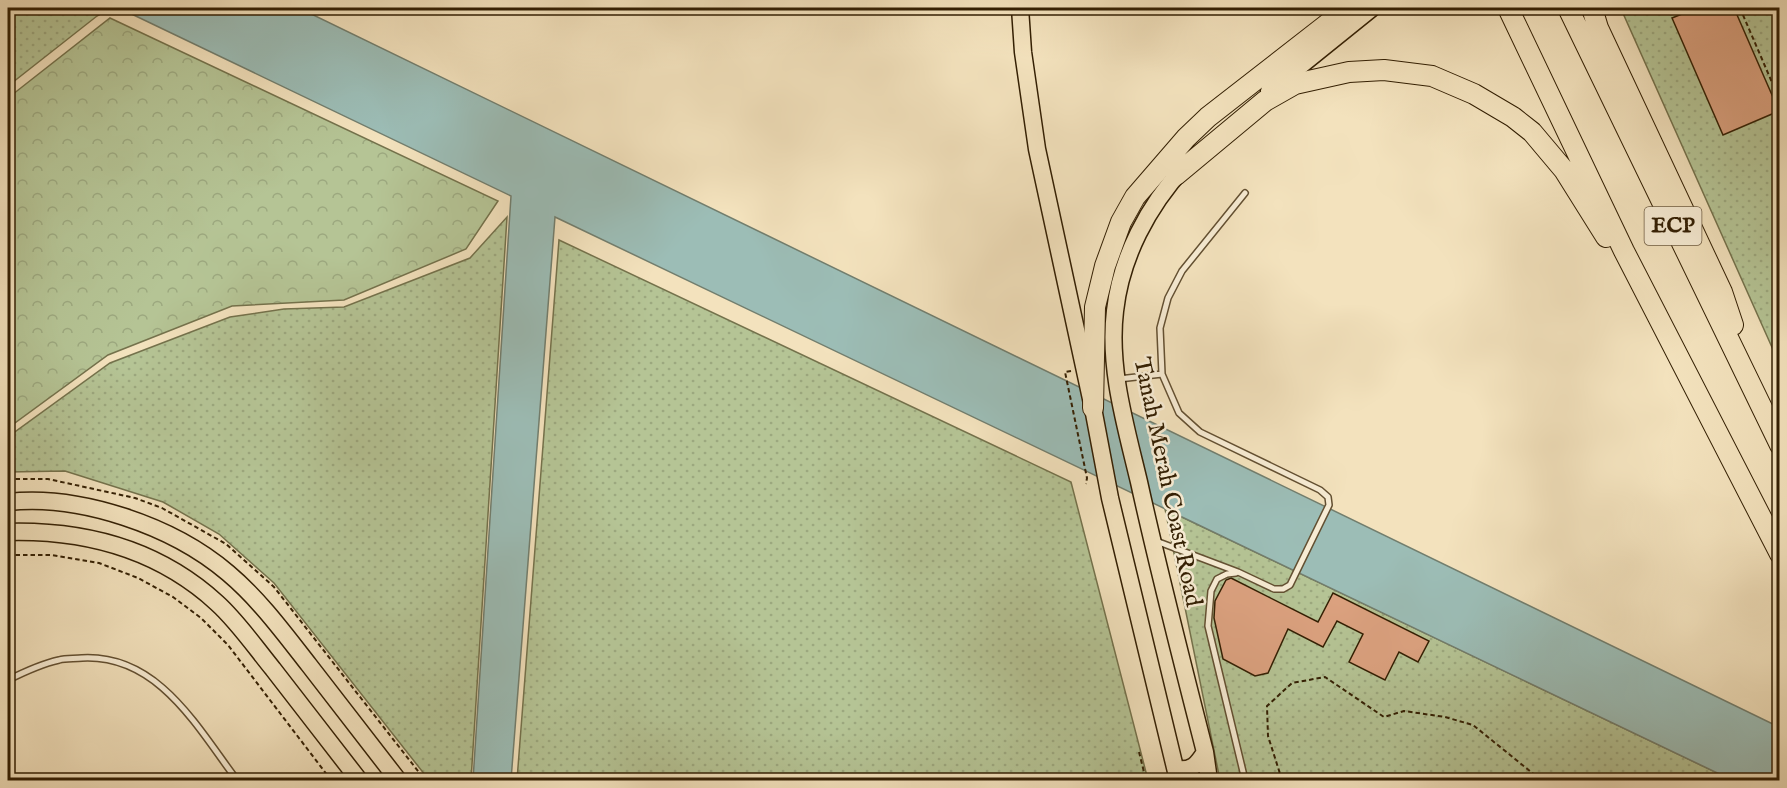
<svg xmlns="http://www.w3.org/2000/svg" width="1787" height="788" viewBox="0 0 1787 788" font-family="'IM FELL English',serif">
  <style>
    .grass { fill: url(#grass-dots); stroke: #74724c; stroke-width: 1.5 }
    .forest { fill: url(#forest-crowns); stroke: #74724c; stroke-width: 1.5 }
    .water { fill: #9cbdb6; stroke: #727e6e; stroke-width: 1.5 }
    .building { fill: #dba17f; stroke: #331f03; stroke-width: 1.5 }
    .lines { fill: none; stroke-linecap: round; stroke-linejoin: round }
    .service-casing { stroke: #635032; stroke-width: 8 }
    .primary-casing { stroke: #331f03; stroke-width: 19 }
    .motorway-casing { stroke: #331f03; stroke-width: 22 }
    .path { stroke: #331f03; stroke-width: 2; stroke-dasharray: 4.5 3; stroke-linecap: butt }
    .service { stroke: #f7ecd4; stroke-width: 5 }
    .primary { stroke: #f3e2bd; stroke-width: 16 }
    .motorway { stroke: #f3e2bd; stroke-width: 20 }
    .labels { text-anchor: middle; dominant-baseline: central; stroke-width: 5; stroke-linejoin: round; paint-order: stroke }
    .shield { fill: #f7ecd4; stroke: #6e5c42; stroke-width: 1.5 }
    .shield-label { font-size: 22px; font-weight: bold; fill: #331f03 }
    .street-label { font-size: 24px; fill: #331f03; stroke: #f7ecd4 }
  </style>
  <defs>
    <pattern id="grass-dots" width="8" height="8" patternUnits="userSpaceOnUse" patternTransform="scale(1.5)"><rect width="8" height="8" fill="#b5c495"/><path d="M2 2h.1M6 6h.1" fill="none" stroke="#9ca87f" stroke-width="1.8" stroke-linecap="round"/></pattern>
    <pattern id="forest-crowns" width="20" height="18" patternUnits="userSpaceOnUse" patternTransform="scale(1.5)"><rect width="20" height="18" fill="#b5c495"/><path d="M2 6a3 3 0 1 1 6 0M12 15a3 3 0 1 1 6 0" fill="none" stroke="#9ca87f"/></pattern>
  </defs>
  <rect width="100%" height="100%" fill="#f3e2bd"/>
  <filter id="stains"><feTurbulence type="fractalNoise" baseFrequency=".00333" numOctaves="4"/><feColorMatrix values="0 0 0 0 .2 0 0 0 0 .09 0 0 0 0 .02 0 0 0 .5 -.17"/></filter>
  <radialGradient id="worn" r=".72"><stop offset=".6" stop-color="#630" stop-opacity="0"/><stop offset="1" stop-color="#630" stop-opacity=".3"/></radialGradient>
  <!-- grass -->
  <path class="grass" d="M8,8H111L97,16L8,86Z
    M1622,8H1779V363L1622,11Z
    M507,217L471,780H429L274,583L219,534L163,502L65,471L8,472V437L110,363L230,317L284,309L344,307L470,258Z
    M559,240L1071,482L1148,780H517Z
    M1165,509L1732,780H1220Z"/>
  <!-- forest -->
  <path class="forest" d="M110,18L498,201L466,249L344,300L232,306L108,355L8,428V98Z"/>
  <!-- water -->
  <path class="water" d="M119,8H299L1779,727V780H1732L555,217L511,780H473L511,196Z"/>
  <!-- building -->
  <path class="building" d="M1697,8H1734L1779,111L1723,135L1672,18Z
    M1231,578L1318,622L1333,593L1429,641L1418,662L1399,652L1385,680L1349,662L1363,634L1337,621L1323,647L1288,629L1268,673L1255,676L1223,659L1214,618L1215,601L1226,580Z"/>
  <g class="lines">
    <defs>
      <path id="service" d="M1119,379L1162,374
        M1156,541L1238,572L1274,589H1283L1290,585L1329,505L1328,497L1320,490L1200,432L1179,413L1162,374L1160,328L1168,298L1182,271L1245,193
        M1236,573L1227,574L1217,579L1211,591L1208,626L1245,780
        M8,680C24,672 41,664 59,660C66,658 75,659 82,658C158,654 197,727 237,780"/>
      <path id="primary" d="M1020,8L1023,52L1037,149L1093,408L1110,498L1178,780
        M1269,91L1372,8
        M1185,166C1148,206 1121,257 1115,311C1108,368 1126,427 1139,482C1159,573 1182,662 1205,752L1209,780
        M8,502C80,494 173,526 228,573C259,599 284,633 309,665C339,704 369,742 398,780
        M8,532C86,530 158,549 217,603C238,622 255,647 273,669C302,706 330,743 359,780
        M1176,769C1192,771 1197,765 1205,752"/>
      <path id="motorway" d="M1508,8L1624,251L1780,554
        M1568,8L1780,445
        M1592,8L1598,28L1722,292L1733,325
        M1176,175L1265,101L1295,84L1349,72L1384,70L1432,76L1474,94L1513,117L1532,132L1564,170L1606,237
        M1093,408L1095,307L1105,266L1121,222L1135,197L1186,138L1208,117L1348,8"/>
    </defs>
    <!-- service casing -->
    <use href="#service" class="service-casing"/>
    <!-- primary casing -->
    <use href="#primary" class="primary-casing"/>
    <!-- motorway casing -->
    <use href="#motorway" class="motorway-casing"/>
    <!-- path -->
    <path class="path" d="M1740,8L1780,101
      M1780,25L1775,32L1780,43
      M1071,371L1065,372L1087,478L1086,484
      M8,479H48L135,498L162,508L226,544L274,587L425,780
      M8,555H52L99,563L138,578L173,597L201,618L228,645L331,780
      M1139,752L1146,780
      M1282,780L1268,736L1267,706L1292,683L1325,677L1384,717L1404,711L1445,717L1473,725L1541,780"/>
    <!-- service -->
    <use href="#service" class="service"/>
    <!-- primary -->
    <use href="#primary" class="primary"/>
    <!-- motorway -->
    <use href="#motorway" class="motorway"/>
  </g>
  <g class="labels">
    <!-- shield labels -->
    <rect class="shield" x="1644.5" y="207" width="57" height="38" rx="4.5"/>
    <g class="shield-label">
      <text x="1673" y="226">ECP</text>
    </g>
    <!-- street labels -->
    <g class="street-label">
      <text transform="translate(1167 482) rotate(78)">Tanah Merah Coast Road</text>
    </g>
  </g>
  <!-- margin -->
  <rect width="1787" height="788" fill="none" stroke="#f3e2bd" stroke-width="30"/>
  <rect x="9" y="9" width="1769" height="770" fill="none" stroke="#331f03" stroke-width="3"/>
  <rect x="15" y="15" width="1757" height="758" fill="none" stroke="#331f03" stroke-width="1.5"/>
  <rect width="100%" height="100%" filter="url(#stains)"/>
  <rect width="100%" height="100%" fill="url(#worn)"/>
</svg>
